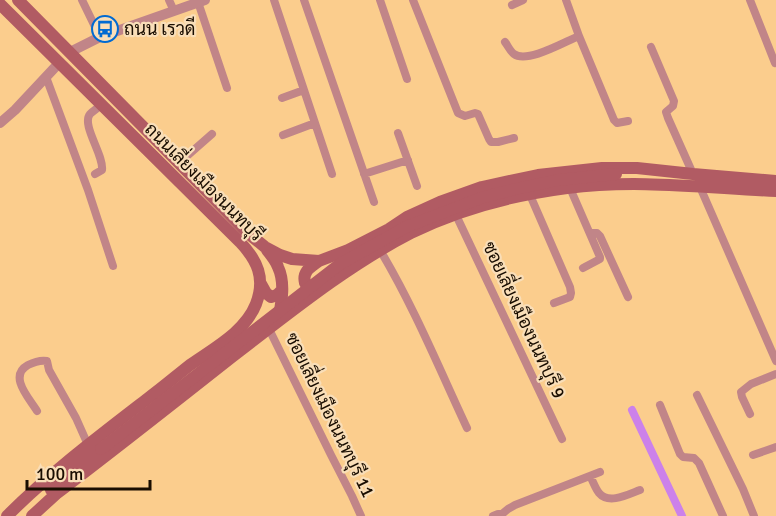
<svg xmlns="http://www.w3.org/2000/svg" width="776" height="516" viewBox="0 0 776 516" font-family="Signika,Sarabun,sans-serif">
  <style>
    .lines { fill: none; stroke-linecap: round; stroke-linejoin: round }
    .canal { stroke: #cc81ea; stroke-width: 8 }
    .minor { stroke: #c18588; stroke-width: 8 }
    .tertiary { stroke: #c18588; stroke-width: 10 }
    .secondary { stroke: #b15b63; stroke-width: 12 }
    .secondary-bridge { stroke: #b15b63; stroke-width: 12 }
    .labels { text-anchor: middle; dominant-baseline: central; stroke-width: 4.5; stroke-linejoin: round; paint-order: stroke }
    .poi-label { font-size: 18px; fill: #190d00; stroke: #f9deb8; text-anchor: start }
    .street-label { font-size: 18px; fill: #190d00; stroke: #f9deb8 }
  </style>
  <rect width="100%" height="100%" fill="#fbcd8d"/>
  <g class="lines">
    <!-- canal -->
    <path class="canal" d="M632,410L682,516"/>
    <!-- minor -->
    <path class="minor" d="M82,0L100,37
      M169,0L174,11
      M274,0L332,174
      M304,0L374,202
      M380,0L407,79
      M413,0L458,113L465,116L475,113L478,114L489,139L491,142H498L514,138
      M566,0L579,36L614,120L617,123L628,121
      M750,0L775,63
      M198,2L227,88
      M512,5L523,0
      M505,42C508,46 510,51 514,54C527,64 566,41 579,36
      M651,47L674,101L673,106L666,112L668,118L693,174
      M46,77L88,190L113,266
      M282,98L304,90
      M398,133L417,186
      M283,135L315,123
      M179,163L212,134
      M95,174L102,170C104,155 81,125 90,114C93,111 98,108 101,105
      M364,174L408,160
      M700,187L776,361
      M570,188L600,257V259L583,268
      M530,195L570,287L571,293L570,297L554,303
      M456,215L562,439
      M590,233H597L600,236L628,297
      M380,250C414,307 439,368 467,428
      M269,329L331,455L352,496L361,516
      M697,395L743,489L754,516
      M660,405L680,454L683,457L694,458L699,463L723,516
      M37,411C29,398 8,376 28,365C34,362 41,360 47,361L49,370L76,418L88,445
      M750,414L742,397L741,392L751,384L776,374
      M753,455L776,447
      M590,476C593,481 595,488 599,493C609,505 629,494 640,490
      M493,516L498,514H502L508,509L515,505L600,472"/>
    <!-- tertiary -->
    <path class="tertiary" d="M70,52L100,37L205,0
      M0,123L15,110L59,63"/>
    <!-- secondary -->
    <path class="secondary" d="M18,0L249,234L265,247L280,255L292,259L319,261L348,250L389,229L407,217L440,202L482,187L538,175L602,168H637L693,174L776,181
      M0,4L240,242C257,260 266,278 256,304C245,332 214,348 190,365C176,376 162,388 147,399C99,436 50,473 7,516
      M267,250C271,255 276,261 278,267C285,282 282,300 279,316
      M319,261C311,267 302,271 305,283L309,286L321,285
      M261,284L266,293L271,297L277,295L282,290
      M51,490L63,478L101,449
      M32,516L56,494C114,450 171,405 228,360C287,315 345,267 411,233C459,209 514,195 567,188C637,179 707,188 776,191"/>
    <!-- secondary-bridge -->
    <path class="secondary-bridge" d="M101,449L340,264L406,227L481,198L511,190L558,180L616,174"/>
  </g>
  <!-- icons -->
  <defs>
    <symbol id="bus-ring" viewBox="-11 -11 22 22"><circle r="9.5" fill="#f9deb8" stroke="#006ad2" stroke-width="1.5"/><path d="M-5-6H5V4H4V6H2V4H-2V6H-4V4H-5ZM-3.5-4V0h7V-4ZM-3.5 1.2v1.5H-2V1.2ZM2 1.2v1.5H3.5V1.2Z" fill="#006ad2"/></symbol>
  </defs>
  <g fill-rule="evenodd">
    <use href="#bus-ring" x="90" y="14" width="30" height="30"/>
  </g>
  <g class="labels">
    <!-- poi labels -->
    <g class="poi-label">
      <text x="124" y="29">ถนน เรวดี</text>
    </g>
    <!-- street labels -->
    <g class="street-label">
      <text transform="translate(204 182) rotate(45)">ถนนเลี่ยงเมืองนนทบุรี</text>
      <text transform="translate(524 320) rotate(65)">ซอยเลี่ยงเมืองนนทบุรี 9</text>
      <text transform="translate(330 415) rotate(64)">ซอยเลี่ยงเมืองนนทบุรี 11</text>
    </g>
  </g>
  <!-- scale -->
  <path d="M27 480v9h123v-9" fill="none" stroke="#190d00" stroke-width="3"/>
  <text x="36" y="480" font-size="18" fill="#190d00" stroke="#f9deb8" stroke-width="4.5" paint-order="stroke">100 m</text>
</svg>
